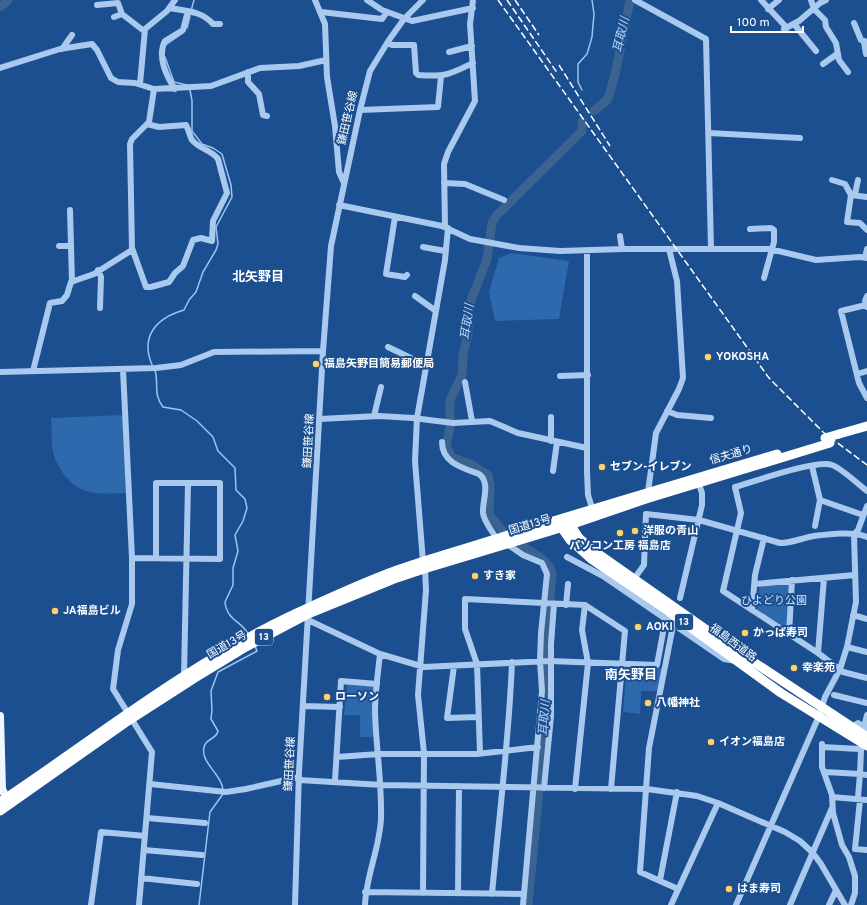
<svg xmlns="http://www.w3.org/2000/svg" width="867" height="905" viewBox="0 0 867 905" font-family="Overpass,'Noto Sans JP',sans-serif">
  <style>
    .green { fill: #2e69ad }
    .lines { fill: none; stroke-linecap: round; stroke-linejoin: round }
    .stream { stroke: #9cc4f0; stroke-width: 1.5 }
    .river { stroke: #3c6290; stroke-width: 9 }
    .minor { stroke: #a9c9ee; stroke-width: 6 }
    .major { stroke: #f0f6ff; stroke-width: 8 }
    .highway { stroke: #fff; stroke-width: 9 }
    .rail { stroke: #fff; stroke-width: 1.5; stroke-dasharray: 7 3; stroke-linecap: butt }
    .highway-bridge { stroke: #fff; stroke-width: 9 }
    .poi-dot { fill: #ffd166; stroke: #1b4f8f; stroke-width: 1.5 }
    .labels { text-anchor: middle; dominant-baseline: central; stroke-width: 4; stroke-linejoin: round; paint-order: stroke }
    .shield { fill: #1b4f8f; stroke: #bbcadd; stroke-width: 1 }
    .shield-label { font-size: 10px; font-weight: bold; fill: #fff }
    .street-label { font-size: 11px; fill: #fff; stroke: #1b4f8f }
    .poi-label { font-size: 11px; font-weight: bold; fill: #fff; stroke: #1b4f8f; text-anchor: start }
    .park-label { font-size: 11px; fill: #cfe3fa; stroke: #1b4f8f }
    .water-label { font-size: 12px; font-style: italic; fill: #b5d3f5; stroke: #1b4f8f }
    .quarter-label { font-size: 13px; font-weight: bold; fill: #fff; stroke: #1b4f8f }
  </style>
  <rect width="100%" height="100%" fill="#1b4f8f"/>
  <!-- green -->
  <path class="green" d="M511,253L569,261L559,319L495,321L489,292L499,258Z
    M123,415L126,493C99,494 80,497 62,472C59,466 54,459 53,452C51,441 52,429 51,418Z
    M791,582L788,629L757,610L759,588L762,584Z
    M627,667L663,668L659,691H641L640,714L623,712Z
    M347,683L375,685L376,737H360V715H344Z"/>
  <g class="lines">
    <!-- stream -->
    <path class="stream" d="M191,11L194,0
      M187,28L190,16
      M167,44L183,33
      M165,57L174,82L187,85
      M582,90L578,82V64L587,54L592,37L594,14L592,0
      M153,367C139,337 156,318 184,310L189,300L196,292L203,272L216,250L218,244L216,227L232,197L231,185L222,154L213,148L202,144L192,131V101L190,90
      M155,370C159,385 153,394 163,407L181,410L197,421L213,437L218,451L235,468L236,490L245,499L247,508L243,521L235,535L238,551L233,568V585L225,602C227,621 242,621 248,634
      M223,790C222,774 200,763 204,747C206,738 216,740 218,731L211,719L212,710L211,691L218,672L257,651L255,646
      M199,905L210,812L223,794"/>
    <!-- river -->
    <path class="river" d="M0,7L8,0
      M594,111L608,99L615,75L630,0
      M502,530L489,515L490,485L488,475L472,465L451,457L446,445L450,428V400L462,375L463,354L468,334L470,303L487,259L492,223L497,215L582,131V122
      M522,546C533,554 550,560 552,574L546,644L547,706L528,905"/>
    <!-- minor -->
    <path class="minor" d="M315,0L325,24L327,77L335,126L339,172L344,183
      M367,0L382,10L412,21L473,8
      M635,0L706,39L711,249
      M761,0L787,28
      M811,0L814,9L825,20L826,27L836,43L839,60L848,72
      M97,5L118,3L122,14L144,31
      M170,8C186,11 202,11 213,24H220
      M768,9L779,0
      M321,12L382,19L387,12
      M114,17L122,14
      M854,23L861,40L867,42
      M794,24L816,51
      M784,29L799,21L820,3L826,0
      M864,42L866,54
      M387,43L392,45H414L416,73L418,75C446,77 448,75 473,63
      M62,49L72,35
      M449,52L472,46
      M823,64L837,54
      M0,68L60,49L92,44L97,50L111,78L118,82L135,83L154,89L211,86L260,68L299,66L326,60
      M248,72V82L259,94L263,115L267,116
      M140,84L145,29L167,11L175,0
      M175,89C166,76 157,56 165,41L183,30L188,11
      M360,110L438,107L441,76
      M709,133L800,138
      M832,180L845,184L851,195
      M444,183L465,184L504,200
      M855,194L858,180
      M867,197L851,195L847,222L860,223L867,230
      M339,205L442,226L470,239L519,248L560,251L624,249H770L816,260L860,257L867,258
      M70,210L72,282
      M395,217L386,274L405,277L407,275
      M445,227L444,164L448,152L475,101L470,24L473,0
      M750,229L771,228L774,230V242L764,278
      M620,236L622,249
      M59,246H71
      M423,247L445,251
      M132,248L146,287H151L169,282L175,273L183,266L193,240L201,238L212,241L213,221L227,193L218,159C212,150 199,149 192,140C189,135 189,130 186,125L159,127L147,124
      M587,250V472L588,495L592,508
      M865,258L867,249
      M98,270L101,277L100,308
      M415,296L436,311
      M867,296L865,301L867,307
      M866,305L841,311L859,383L867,398
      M388,347L419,362L427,363
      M123,369L132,558V604L118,650L113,689L152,752L139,905
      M33,371L50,303L62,301L67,295L71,282L94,274L132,250L130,144L132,139L149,122L154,89
      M0,372L156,368L181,365L214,352L323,351
      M857,374L867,371
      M560,376L588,375
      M465,382L472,421
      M667,411L677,415L711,418
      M374,416L381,387
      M320,419L379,416L413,418L453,423L490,421L518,433L587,448
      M551,441V417
      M442,442C442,463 463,468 479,474C491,483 482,501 483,513C484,522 492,531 497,539
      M812,466L820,500L863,515
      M553,471L557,442
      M867,491C858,484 841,468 832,465C817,459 753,482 735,487L741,513L723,591L818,653L843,672L867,678
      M648,492L656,433L679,389L683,378L677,281L669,249
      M815,526L820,500
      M507,544L523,555L542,563L547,574L541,633L540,661L542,691L523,905
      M567,557L603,576L724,659L736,661
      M132,558L220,559V483H156V558
      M423,562L415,461L417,418L445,260L448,228
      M634,579L644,565L646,514L699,520L780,543C792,543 802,538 814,536C830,534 852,531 867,537
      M755,584L855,575
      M680,598L702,505V493L698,481
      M566,605L568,584
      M752,610L755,575L764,538
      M853,615L867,619
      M308,620L380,654
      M672,631L649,748L640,872L678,889
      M789,634L792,580
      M847,647L867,652
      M818,653L824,578
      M454,666L447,718L478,717
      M184,675L188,484
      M834,695L867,703
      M303,706L340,707
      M851,727L858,723L867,729
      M864,727L867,715
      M822,744V767L832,795L833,813L842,845L849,857L855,876V893L851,905
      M822,747L859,749
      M861,750L860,774L867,775
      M480,753L477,664L465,629V599L585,605L625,631L611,789
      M337,757L379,754H477L538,747
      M825,772L860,774L858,797L860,800L855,849L867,850
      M299,780L382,785L647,789L697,796L718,803L785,832L800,841L813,853L821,864L845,905
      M335,781L341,681L377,684
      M150,784L226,792L246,789L299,777
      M544,788L551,716V644L554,604
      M575,789L588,663L582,630L585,605
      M832,797L867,800
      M147,818L205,823
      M144,850L202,855
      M141,878L197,884
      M660,880L677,792
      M365,892L524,894
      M423,893L424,753L418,695L426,590L425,569
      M458,893L459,786
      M492,894C499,817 509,740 512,662
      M91,905L101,832L145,836
      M295,905L299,772L323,351L331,246L360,110L370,71L389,40L404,19L423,0
      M365,905C366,875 380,848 381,818C382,782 376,748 375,712C375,693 378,673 380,654L424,667L549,661L657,665L664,627L672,614
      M671,905L718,803
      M736,905L819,716L825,697L840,669L847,647L856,602L854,534L858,530L867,506
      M790,905L832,808
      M829,905L836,890"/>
    <!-- major -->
    <path class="major" d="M0,716L2,789L9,803"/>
    <!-- highway -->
    <path class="highway" d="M839,434L867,426
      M568,521L579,538L597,553L731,647L867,737
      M558,523L570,540L591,559L672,614L781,693L867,746
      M0,802C96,738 186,666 290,616C325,600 361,583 397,570C434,557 471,547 508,535C598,507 687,481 777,454
      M0,811L125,723L195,678L246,647L308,614L394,579L424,569L570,525L646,499L830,443"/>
    <!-- rail -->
    <path class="rail" d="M498,0L769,378L823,432L867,465
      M507,0L558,74
      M515,0L539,35
      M559,65L610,146"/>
    <!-- highway-bridge -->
    <path class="highway-bridge" d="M825,438L839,434"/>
  </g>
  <!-- markers -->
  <g class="poi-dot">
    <circle cx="708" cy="357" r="4"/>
    <circle cx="316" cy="364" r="4"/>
    <circle cx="602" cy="467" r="4"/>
    <circle cx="635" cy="531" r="4"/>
    <circle cx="620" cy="533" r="4"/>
    <circle cx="475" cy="576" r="4"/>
    <circle cx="55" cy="611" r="4"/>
    <circle cx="638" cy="627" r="4"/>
    <circle cx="745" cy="633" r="4"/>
    <circle cx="794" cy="668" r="4"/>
    <circle cx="327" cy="697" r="4"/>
    <circle cx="648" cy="703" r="4"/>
    <circle cx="711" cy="742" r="4"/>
    <circle cx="729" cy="889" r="4"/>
  </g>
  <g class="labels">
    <!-- shield labels -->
    <g class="shield">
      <rect x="675" y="614" width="18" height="16" rx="3"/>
      <rect x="255" y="629" width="18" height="16" rx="3"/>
    </g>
    <g class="shield-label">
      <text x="684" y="622">13</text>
      <text x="264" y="637">13</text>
    </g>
    <!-- street labels -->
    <g class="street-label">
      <text transform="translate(348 118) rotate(-77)">鎌田笹谷線</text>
      <text transform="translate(309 441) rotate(-87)">鎌田笹谷線</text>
      <text transform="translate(731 455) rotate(-16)">信夫通り</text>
      <text transform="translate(530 525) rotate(-17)">国道13号</text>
      <text transform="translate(733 643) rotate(36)">福島西道路</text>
      <text transform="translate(227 645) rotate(-30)">国道13号</text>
      <text transform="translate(290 764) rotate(-87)">鎌田笹谷線</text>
    </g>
    <!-- poi labels -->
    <g class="poi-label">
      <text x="716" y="357">YOKOSHA</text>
      <text x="324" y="364">福島矢野目簡易郵便局</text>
      <text x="610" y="467">セブン-イレブン</text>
      <text x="643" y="531">洋服の青山</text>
      <text x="620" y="546" text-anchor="middle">パソコン工房 福島店</text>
      <text x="483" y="576">すき家</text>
      <text x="63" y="611">JA福島ビル</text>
      <text x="646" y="627">AOKI</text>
      <text x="753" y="633">かっぱ寿司</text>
      <text x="802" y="668">幸楽苑</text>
      <text x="335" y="697">ローソン</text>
      <text x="656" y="703">八幡神社</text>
      <text x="719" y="742">イオン福島店</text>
      <text x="737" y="889">はま寿司</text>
    </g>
    <!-- park labels -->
    <g class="park-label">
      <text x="774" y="601">ひよどり公園</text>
    </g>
    <!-- water labels -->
    <g class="water-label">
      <text transform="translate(622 35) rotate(-77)">耳取川</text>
      <text transform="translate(468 322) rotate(-82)">耳取川</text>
      <text transform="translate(545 718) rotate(-86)">耳取川</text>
    </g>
    <!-- quarter labels -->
    <g class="quarter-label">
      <text x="258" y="278">北矢野目</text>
      <text x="631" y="676">南矢野目</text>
    </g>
  </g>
  <!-- scale -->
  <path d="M731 26v6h72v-6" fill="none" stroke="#ffffff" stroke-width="2"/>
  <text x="737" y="26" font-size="12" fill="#ffffff" stroke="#1b4f8f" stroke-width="3" paint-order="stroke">100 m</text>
</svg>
